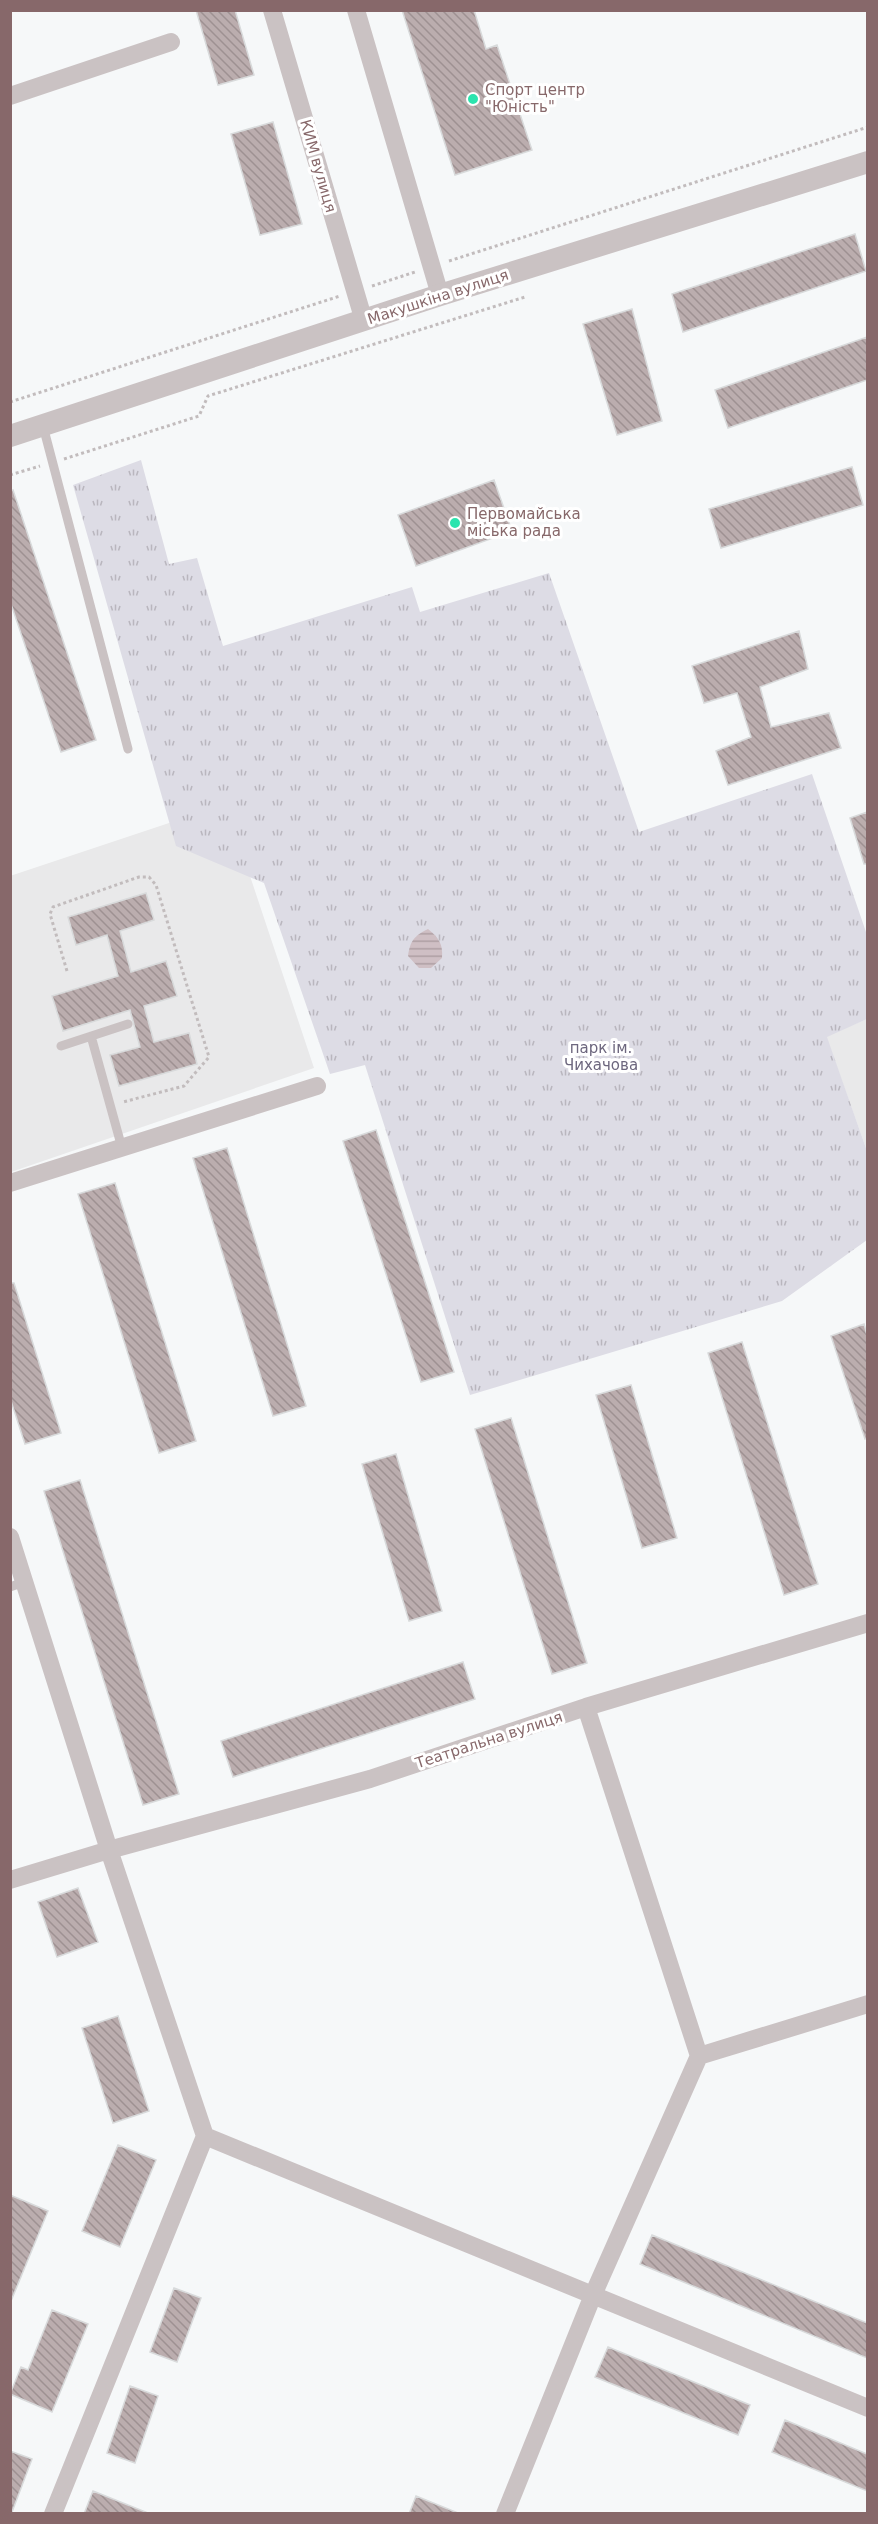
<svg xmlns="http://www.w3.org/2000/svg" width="878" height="2524" viewBox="0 0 878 2524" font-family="'DejaVu Sans',sans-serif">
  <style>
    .built { fill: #e9e9ea }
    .grass { fill: url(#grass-tufts) }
    .water { fill: url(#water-rules) }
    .building { fill: url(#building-back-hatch); stroke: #d8dadb; stroke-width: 1.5 }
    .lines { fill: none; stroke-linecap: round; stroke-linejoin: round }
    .path { stroke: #c2bcbd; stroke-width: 3; stroke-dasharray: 3 3; stroke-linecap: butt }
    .service { stroke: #cac2c3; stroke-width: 9 }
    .minor { stroke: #cac2c3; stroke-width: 18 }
    .tertiary { stroke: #cac2c3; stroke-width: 22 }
    .poi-dot { fill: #2be4ae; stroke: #fff; stroke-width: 2 }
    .labels { text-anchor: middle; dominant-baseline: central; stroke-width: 6; stroke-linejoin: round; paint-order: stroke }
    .poi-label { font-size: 15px; fill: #87686a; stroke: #fff; text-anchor: start }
    .street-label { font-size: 15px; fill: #87686a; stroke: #fff }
    .park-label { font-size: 15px; fill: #6d677e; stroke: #fff }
  </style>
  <defs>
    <pattern id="grass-tufts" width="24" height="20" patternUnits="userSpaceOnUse" patternTransform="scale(1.5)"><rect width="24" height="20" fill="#dddce5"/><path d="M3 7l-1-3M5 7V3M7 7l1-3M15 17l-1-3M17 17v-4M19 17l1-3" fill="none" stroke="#b9b6be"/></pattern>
    <pattern id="water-rules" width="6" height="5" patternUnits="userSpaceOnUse" patternTransform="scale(1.5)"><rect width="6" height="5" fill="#cfbfc4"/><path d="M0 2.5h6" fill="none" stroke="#ae9fa3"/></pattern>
    <pattern id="building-back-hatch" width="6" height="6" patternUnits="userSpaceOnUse" patternTransform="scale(1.5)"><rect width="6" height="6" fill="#bbadae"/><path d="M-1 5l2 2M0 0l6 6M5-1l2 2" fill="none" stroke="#9e9192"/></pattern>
  </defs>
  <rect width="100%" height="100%" fill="#f6f8f9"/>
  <!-- built -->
  <path class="built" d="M226,804L314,1068L11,1172L10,876Z
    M867,1019V1151L826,1036Z"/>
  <!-- grass -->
  <path class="grass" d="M141,460L169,564L197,558L223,646L412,587L420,612L549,573L639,832L812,774L867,935V1019L827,1037L867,1151V1240L782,1301L470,1395L365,1065L330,1074L264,883L176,846L73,485Z"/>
  <!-- water -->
  <path class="water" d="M428,929C439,938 443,944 442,958L431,968H419L408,956C410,941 414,936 428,929Z"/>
  <!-- building -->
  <path class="building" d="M196,10H235L254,75L218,85Z
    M402,10H474L486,49L497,45L532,150L455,175Z
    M273,122L302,224L260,235L231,134Z
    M855,234L866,271L683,332L672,294Z
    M632,309L662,421L617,435L583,324Z
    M867,337V380L728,428L715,390Z
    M852,467L863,505L721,548L709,509Z
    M494,480L512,531L416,566L398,515Z
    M13,490L96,740L61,752L10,601V491Z
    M799,631L808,669L760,687L771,727L829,713L841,748L728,785L716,751L751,737L737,693L704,703L692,666Z
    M867,812V864H864L850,818Z
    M146,893L154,920L120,931L131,972L166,961L177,996L144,1006L154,1042L189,1033L197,1064L119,1086L110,1055L140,1047L130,1010L63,1031L52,996L118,976L107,935L76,945L68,917Z
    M376,1130L454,1372L421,1382L343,1141Z
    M227,1148L306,1406L273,1416L193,1158Z
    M115,1183L196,1441L159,1453L78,1194Z
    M10,1283H14L61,1433L25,1444L10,1398Z
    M864,1324L867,1335V1438L865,1439L831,1336Z
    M742,1342L818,1584L784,1595L708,1353Z
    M631,1385L677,1538L642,1548L596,1395Z
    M511,1418L587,1663L552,1674L475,1429Z
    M396,1454L442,1611L409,1621L362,1464Z
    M80,1480L179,1794L143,1805L44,1491Z
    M463,1662L475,1699L233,1777L221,1741Z
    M78,1888L98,1942L57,1957L38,1902Z
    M118,2016L149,2111L113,2123L82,2028Z
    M118,2145L156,2160L120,2247L82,2231Z
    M10,2195L48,2211L11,2301H10Z
    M652,2235L867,2323V2358L640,2264Z
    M174,2288L201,2298L177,2362L150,2352Z
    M52,2310L88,2324L52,2412L10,2394L21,2367L28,2370Z
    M608,2347L750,2405L738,2435L595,2377Z
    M130,2386L158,2396L135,2463L107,2453Z
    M785,2420L867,2454V2491L772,2452Z
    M10,2451L32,2459L12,2512H10Z
    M93,2491L148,2513V2514H84Z
    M416,2496L458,2513V2514H409Z"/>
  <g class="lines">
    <!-- path -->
    <path class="path" d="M449,261L868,127
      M372,286L415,272
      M10,402L340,296
      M64,459L199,416L208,396L525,297
      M10,475L40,466
      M67,971L50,914L53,907L139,877H149L156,885L209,1057L184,1086L123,1102"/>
    <!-- service -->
    <path class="service" d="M43,426L128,749
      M91,1036L122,1148
      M61,1046L128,1024
      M10,1587L24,1582"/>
    <!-- minor -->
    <path class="minor" d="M272,10L364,321
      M356,10L440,295
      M10,96L171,42
      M10,1183L317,1086
      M10,1537L109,1850L205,2136L53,2514
      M586,1707L699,2056
      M10,1880L109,1850L370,1779L586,1707L868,1623
      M205,2136L868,2408
      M505,2514L593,2295L699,2056L868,2004"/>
    <!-- tertiary -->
    <path class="tertiary" d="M10,436L440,295L868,162"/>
  </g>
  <!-- markers -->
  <g class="poi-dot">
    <circle cx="473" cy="99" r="6"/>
    <circle cx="455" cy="523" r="6"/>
  </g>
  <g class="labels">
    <!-- poi labels -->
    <g class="poi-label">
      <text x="485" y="90">Спорт центр<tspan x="485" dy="17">"Юність"</tspan></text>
      <text x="467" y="514">Первомайська<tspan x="467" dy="17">міська рада</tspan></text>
    </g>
    <!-- street labels -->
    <g class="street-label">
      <text transform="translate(318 166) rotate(74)">КИМ вулиця</text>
      <text transform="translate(438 297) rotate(-18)">Макушкіна вулиця</text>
      <text transform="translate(489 1740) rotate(-18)">Театральна вулиця</text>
    </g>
    <!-- park labels -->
    <g class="park-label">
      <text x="601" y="1048">парк ім.<tspan x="601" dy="17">Чихачова</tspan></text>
    </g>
  </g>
  <!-- border -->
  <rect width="878" height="2524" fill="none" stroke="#87686a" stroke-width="24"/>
</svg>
